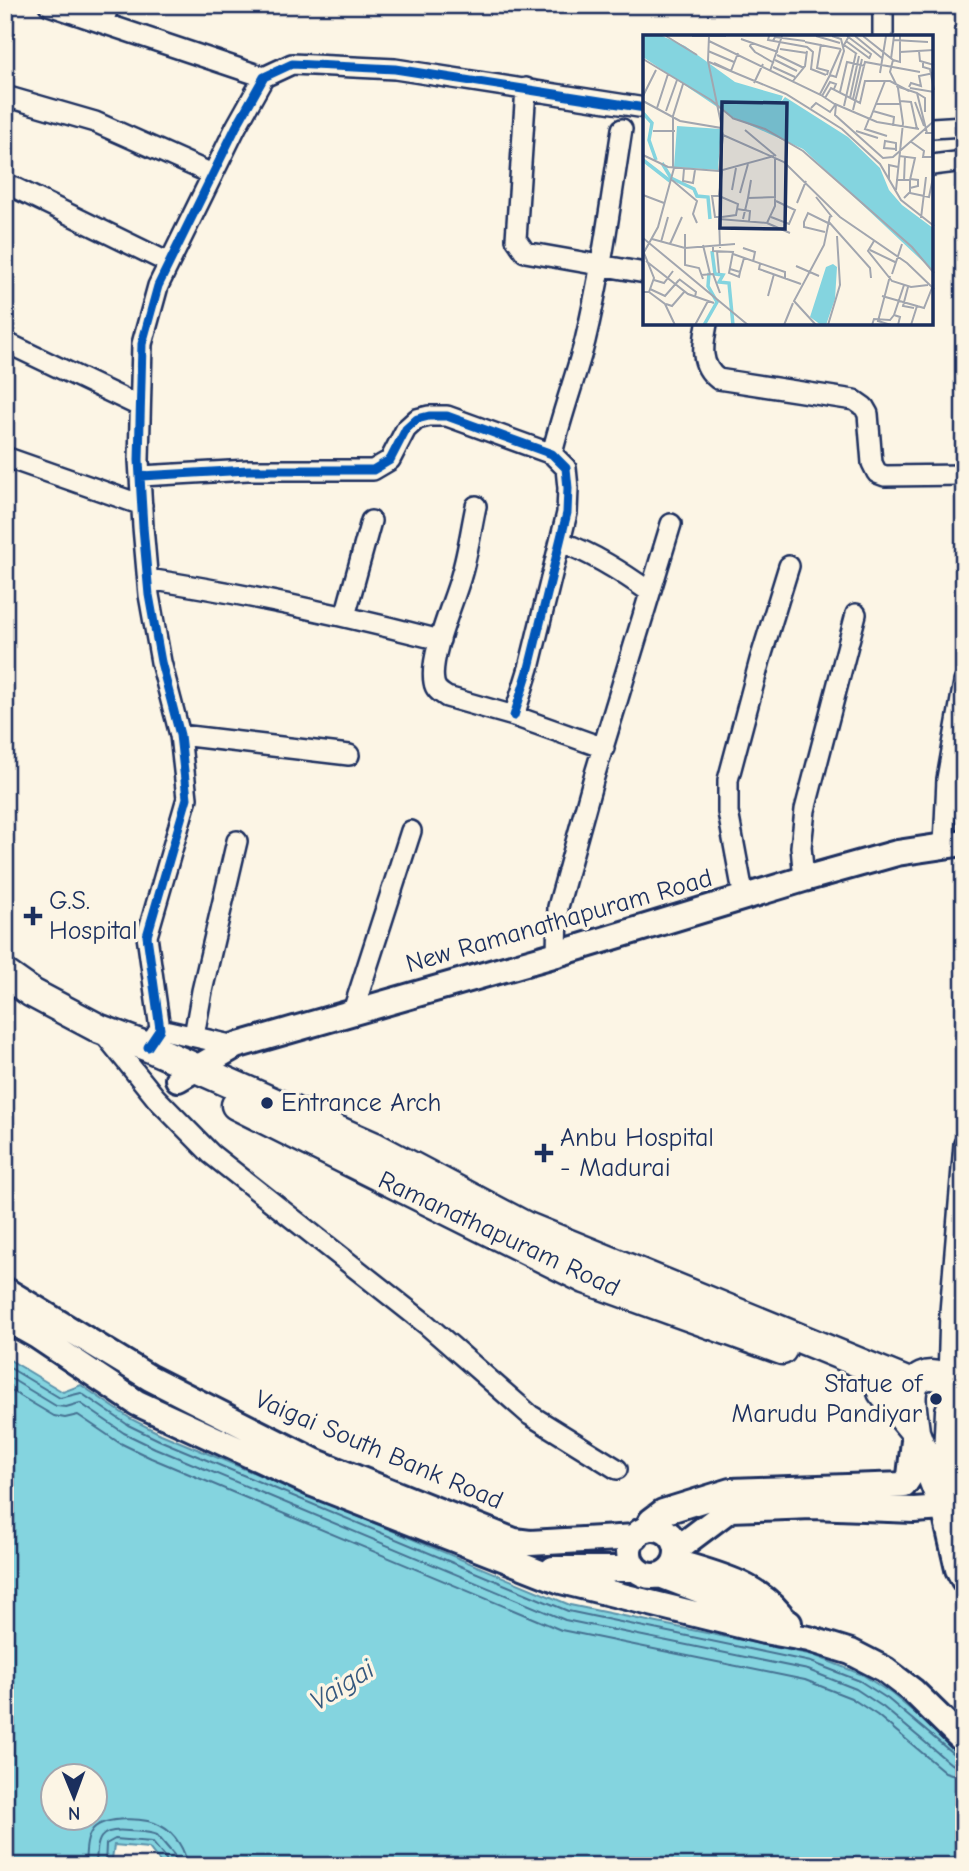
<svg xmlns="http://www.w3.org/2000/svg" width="969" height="1871" viewBox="0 0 969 1871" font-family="'Comic Neue',sans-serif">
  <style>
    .water { fill: #84d4df; stroke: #5a92ab; stroke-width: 2; fill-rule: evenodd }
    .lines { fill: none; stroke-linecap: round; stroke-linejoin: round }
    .shore { stroke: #457192; stroke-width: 2 }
    .minor-casing { stroke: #1b2f5e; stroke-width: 24 }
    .major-casing { stroke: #1b2f5e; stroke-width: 30 }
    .highway-casing { stroke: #1b2f5e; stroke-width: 33 }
    .minor { stroke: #fcf5e5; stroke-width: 19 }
    .major { stroke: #fcf5e5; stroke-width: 24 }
    .highway { stroke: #fcf5e5; stroke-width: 28 }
    .cycleway-casing { stroke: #fcf5e5; stroke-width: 13 }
    .cycleway { stroke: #0057b8; stroke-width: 9 }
    .poi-dot { fill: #1b2f5e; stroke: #fcf5e5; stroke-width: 2.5 }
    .labels { text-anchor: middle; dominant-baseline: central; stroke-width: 7; stroke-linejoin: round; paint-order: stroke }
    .poi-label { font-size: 26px; fill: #1b2f5e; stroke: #fcf5e5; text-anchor: start }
    .street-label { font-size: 26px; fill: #1b2f5e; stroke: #fcf5e5 }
    .water-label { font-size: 28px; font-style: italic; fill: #35587e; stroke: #fcf5e5 }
    .inset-river { fill: none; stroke: #84d4df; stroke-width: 3.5 }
    .inset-road { fill: none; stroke: #a2a6af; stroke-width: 2 }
    .view { fill: #1b2f5e; fill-opacity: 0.15; stroke: #1b2f5e; stroke-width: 3.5 }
    .inset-edge { fill: none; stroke: #1b2f5e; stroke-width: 3.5 }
  </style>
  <rect width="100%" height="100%" fill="#fcf5e5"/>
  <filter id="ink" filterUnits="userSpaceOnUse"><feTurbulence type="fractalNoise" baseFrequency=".0143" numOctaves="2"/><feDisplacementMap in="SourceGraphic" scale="14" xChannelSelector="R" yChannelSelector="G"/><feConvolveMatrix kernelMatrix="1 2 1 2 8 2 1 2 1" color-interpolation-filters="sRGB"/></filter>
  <g filter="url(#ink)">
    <!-- water -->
    <path class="water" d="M5,1357L63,1392L81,1385L131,1419L161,1434L570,1605L813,1655L863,1675L892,1694L964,1754V1866H163L149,1848L114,1845L111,1866H5ZM52,1776H94V1818H52Z"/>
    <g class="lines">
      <!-- shore -->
      <path class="shore" d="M5,1365L60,1398L81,1393L128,1425L159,1440L568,1611L811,1662L860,1681L888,1699L957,1757L964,1758
        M5,1375L56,1406L66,1407L80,1403L124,1433L155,1448L565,1620L808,1670L856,1689L883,1707L951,1764L964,1767
        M5,1387L54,1416L65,1418L78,1415L118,1442L151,1458L561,1630L805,1680L851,1698L877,1715L945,1772L964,1778
        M85,1866C86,1854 85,1839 93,1829C105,1816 147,1817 161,1826C175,1833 186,1851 187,1866
        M96,1866C97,1839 98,1828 128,1831C138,1832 148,1831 157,1835L174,1855L176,1866
        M105,1866L106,1844L115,1839L152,1842L166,1859L168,1866"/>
      <defs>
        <path id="minor" d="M49,5L264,77
          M883,5V37
          M103,22L109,5
          M526,88L516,239L525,252L645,273
          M5,96L95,122L212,174
          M932,128L964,126
          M932,165L964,161
          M5,183L169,263
          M707,324C703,345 699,365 718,379L854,400L864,407L868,414L872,463L877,473L885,476L964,475
          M5,342L139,406
          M552,454C561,416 575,379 585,341C602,271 611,199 622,129
          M5,457L142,505
          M141,476L248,470H373L390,460L406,429L417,419L429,416H447L552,454L566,468L568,488L567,513L529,668L514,716
          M476,506C471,529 468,553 461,576C454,602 429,656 434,682C435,690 441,693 447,697L514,716L604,748
          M561,542C594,554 622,572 650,592
          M148,579C247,594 343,615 440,640
          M345,616L371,521
          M180,735L349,755
          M944,845L947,779L964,682
          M804,879L801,847L805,810L856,614
          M744,898L728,812V780L760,660L789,566
          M557,954L558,907L594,777L671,524
          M353,1011L411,831
          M160,1029L235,1046
          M101,1030L156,1098L211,1154L426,1324L530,1415L617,1469
          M194,1036L202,991L237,841
          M148,1047L160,1029L147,936L187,798L180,735L161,662L149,595L143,527L139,460L142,344L158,286L236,127L264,77L292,64L395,69L645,108
          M948,1380L950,1312L964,1144"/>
        <path id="major" d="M178,1079L235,1046L557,954L804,879L897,853L964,843
          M5,1290L150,1378L316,1462L514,1541L530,1543L636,1537
          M5,1318L37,1336L137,1403L313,1484L561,1581L764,1631L809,1639L851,1652L884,1669L913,1691L964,1741
          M629 1552a24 24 0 1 1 48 0a24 24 0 1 1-48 0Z
          M647,1529L651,1521L663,1512L731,1491L904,1485L910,1476L915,1432
          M677,1549L730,1509L812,1506L914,1510L944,1508L958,1569L964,1580
          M675,1562C713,1574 754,1582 780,1614
          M553,1569H636
          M660,1575L765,1615L782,1618L789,1623"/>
        <path id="highway" d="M5,974L32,993L100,1029L148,1047L373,1146L525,1226L914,1385
          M236,1105L585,1279L782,1350
          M882,1392L915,1432L944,1508H964
          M915,1432C914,1420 910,1404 912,1392C916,1361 969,1376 950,1411L948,1455L964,1484"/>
      </defs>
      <!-- minor casing -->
      <use href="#minor" class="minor-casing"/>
      <!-- major casing -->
      <use href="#major" class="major-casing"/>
      <!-- highway casing -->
      <use href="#highway" class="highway-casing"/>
      <!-- minor -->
      <use href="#minor" class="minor"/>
      <!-- major -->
      <use href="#major" class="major"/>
      <!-- highway -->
      <use href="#highway" class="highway"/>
      <defs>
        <path id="cycleway" d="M141,476L248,470H373L390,460L406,429L417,419L429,416H447L552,454L566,468L568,488L567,513L529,668L514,716
          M148,1047L160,1029L147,936L187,798L180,735L161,662L149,595L143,527L139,460L142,344L158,286L236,127L264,77L292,64L395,69L645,108"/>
      </defs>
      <!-- cycleway casing -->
      <use href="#cycleway" class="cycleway-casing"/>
      <!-- cycleway -->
      <use href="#cycleway" class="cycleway"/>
    </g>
  </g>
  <!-- markers -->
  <g class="poi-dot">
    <path d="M29.5 905.5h7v7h7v7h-7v7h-7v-7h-7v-7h7z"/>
    <circle cx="267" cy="1103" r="7"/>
    <path d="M540.5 1142.5h7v7h7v7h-7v7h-7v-7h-7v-7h7z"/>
    <circle cx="936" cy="1399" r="7"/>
  </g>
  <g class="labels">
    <!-- poi labels -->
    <g class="poi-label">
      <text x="49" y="901">G.S.<tspan x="49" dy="30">Hospital</tspan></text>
      <text x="281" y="1103">Entrance Arch</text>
      <text x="560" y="1138">Anbu Hospital<tspan x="560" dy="30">- Madurai</tspan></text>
      <text x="922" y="1384" text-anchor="end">Statue of<tspan x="922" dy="30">Marudu Pandiyar</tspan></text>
    </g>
    <!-- street labels -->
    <g class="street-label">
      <text transform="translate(559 921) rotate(-16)">New Ramanathapuram Road</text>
      <text transform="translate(499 1234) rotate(25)">Ramanathapuram Road</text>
      <text transform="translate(379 1450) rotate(23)">Vaigai South Bank Road</text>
    </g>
    <!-- water labels -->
    <g class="water-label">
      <text transform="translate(342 1685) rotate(-32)">Vaigai</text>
    </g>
  </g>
  <!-- overview -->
  <g transform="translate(643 35)">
    <rect width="290" height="290" fill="#fcf5e5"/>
    <path d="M0,1H19L42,11L92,47L140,61L138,67L142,62L205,102L237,133L246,155L259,170L290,193V236L160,114L89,82L0,22ZM34,91L78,94L75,135L31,132ZM190,229L194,232L192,264L183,290H178L167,282L183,232Z" fill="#84d4df"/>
    <path class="inset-river" d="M0,78L9,88L6,105L13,125M0,125L27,146M19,128L28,143L51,154L54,161L65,162L67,184M69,216L72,239L80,240L76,247L86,248L90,290M61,290L74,267L65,251L66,238"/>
    <path class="inset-road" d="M23,1L54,20M49,1H83M66,1L65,26L79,93M126,1L125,5L164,12L170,17L168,34L183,40M173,1L197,8M204,1L228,19L226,24M206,1L201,10L214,19M212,1L240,24M220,1L250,25L247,37L255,53L260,88L253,155M98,4L135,17M251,5L285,7M66,6L178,60L193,70L192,80L240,123L250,122L291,86M130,6L132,2L162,6M203,6L226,23M109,7L107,11L112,17L131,28M162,7L198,14M178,9L174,33L185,36L184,40M137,14L164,18M65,16L91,27M276,16L277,26L291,30M257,17L291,15M134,20L161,33M0,24L68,65L91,84M248,24L251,1M132,25L154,36M250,25L257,27V1M66,27L143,59L199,94L237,129L258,165L291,191M280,27V32L287,34L291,55M71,28L88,36L95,18M130,32L152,42M127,36L139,1M237,38L243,1M187,39L198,14M150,46L162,31L164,16M111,48L120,29M256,52L274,58L284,98M266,52L268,48L278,51L276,41L291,38M267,53L291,57M197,57L204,27L222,31M274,58L282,63V77M177,59L187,40L193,42L201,16L198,4L189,1M0,61L13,35M179,61L187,47L193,49L191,54M182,63L188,53L217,68L222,46H247L266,56M207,63L216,21M210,64L219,24M0,66L37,86L78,93L80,100L141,127L197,182L264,228L291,254M257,66L268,67L274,94M272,67L281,91M192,69L234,87L276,94M233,69H257M201,71L213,18M14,73L25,39M168,73L173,68L187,77L192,70M210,75L222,27L277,37M23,76L34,45M230,76L251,82L250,91M89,83L122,94L160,116L269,212L291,238M226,84L222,94L244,101M227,84L242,46M102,95L133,121M10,96H32M213,96L235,103M282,98H290L289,122M267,106L281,116L280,122H289M253,116V108L242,106L241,113L253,114M0,120L25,132L76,136L131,121M256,121L272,123L267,145M30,132V81L40,49M41,134L40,146L50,148L52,135M76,136L80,101M246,144V130L255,132M267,144L275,145V151L267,153M29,145L54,166L50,179L54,188M108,145L105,163L133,162M253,145H267V157L261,163M261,146L262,121M89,155L93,133M97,158L105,129M267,158L286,162L291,138M0,160L21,168M76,161L95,169L93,180L79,182M173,162L189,182M154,168L163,146M94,174L107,176L106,187M128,182L146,189L152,175L133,166M278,183L283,142M76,184L124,188L132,171V124M100,184L105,163M185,186L227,233L228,243M124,188L147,198M182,197L161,192V187L165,178L185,188M42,199V230L56,233L60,244M0,203L105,290M9,204L42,213L92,209M231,206L225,216L249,246L268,252L285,250M18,207L25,182M27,209L39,182M60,210L67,239M70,210V216L90,217L86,238L96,242L97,237M77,213L76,182H72L69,161H76L79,136M100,213L112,217L110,227M227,215L252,227M74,216L76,238M0,219L15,192L31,133M90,219L142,237V243M3,226L45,259L71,268M117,229L116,234L158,249M153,231L176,241M87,234L97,237L101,223M249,239L259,209M58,240L70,239L77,258M247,241L235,286L248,290M36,244L53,257L52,262M11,245L21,248L30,236M265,252L260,271L271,273M7,254L22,261L36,245M0,257H6L11,243L1,218M6,257L22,269L32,290M125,261L131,239M239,261L274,271L268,290M23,269L29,271L42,256M274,271L281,273L289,253M52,290L65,266M141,290L150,268M173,290L151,266L181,210L187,181M185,290L197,250L194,201M229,290L231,284L247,285L251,280M255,290L257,282L251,280L261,250"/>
    <path class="view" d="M79,67L144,68L142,194L77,193Z"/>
    <rect width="290" height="290" class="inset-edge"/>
  </g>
  <!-- margin -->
  <rect width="969" height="1871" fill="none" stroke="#fcf5e5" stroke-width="28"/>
  <rect x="14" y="14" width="941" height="1843" fill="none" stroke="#1b2f5e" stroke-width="2.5" filter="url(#ink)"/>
  <!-- north arrow -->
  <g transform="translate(74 1797) rotate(179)"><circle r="33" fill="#fcf5e5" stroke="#a2a6af" stroke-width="2"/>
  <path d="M0-5L12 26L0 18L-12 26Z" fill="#1b2f5e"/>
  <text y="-10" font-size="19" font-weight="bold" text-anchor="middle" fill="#1b2f5e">N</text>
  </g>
</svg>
